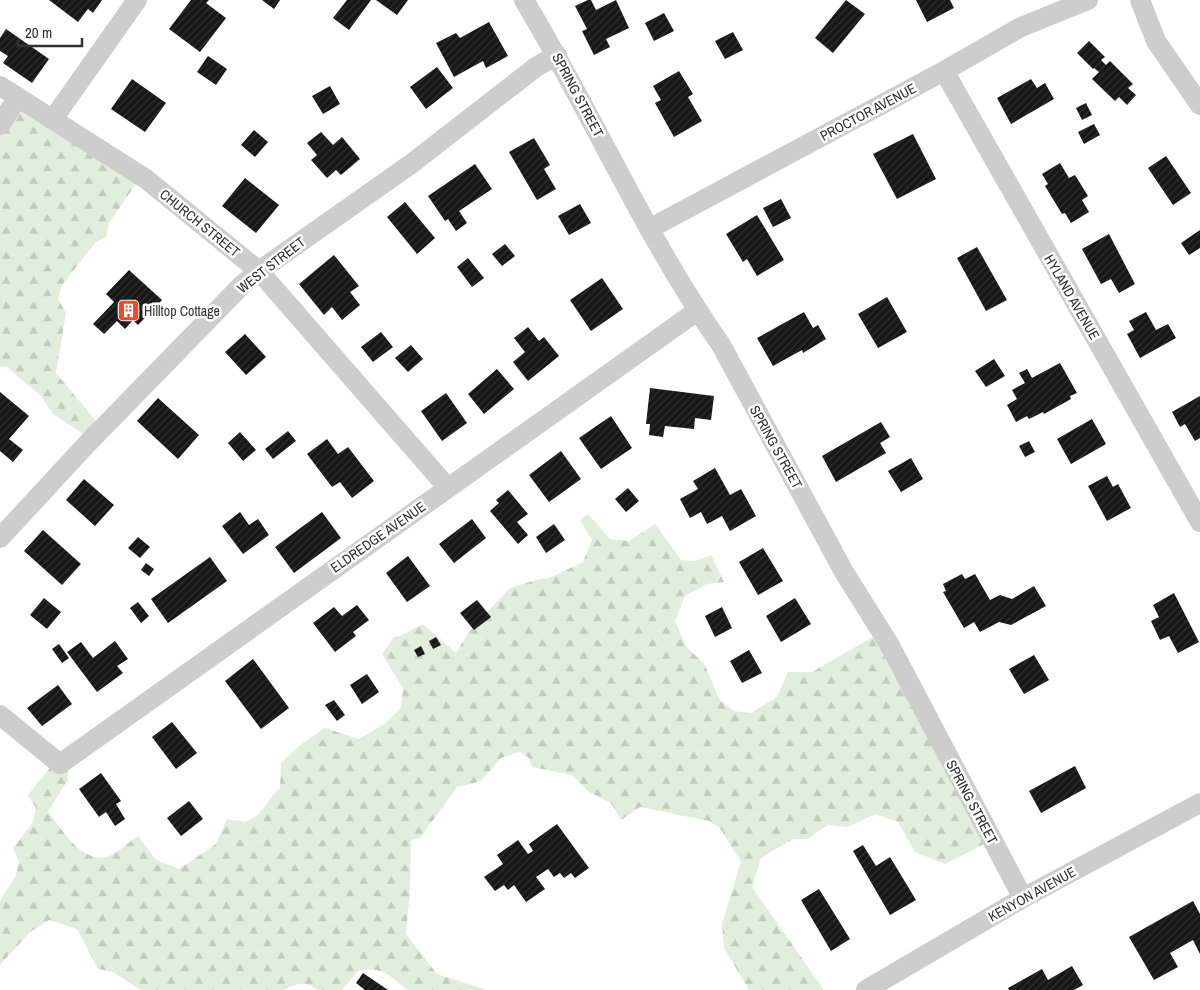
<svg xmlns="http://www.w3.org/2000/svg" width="1200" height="990" viewBox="0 0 1200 990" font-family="'Archivo Narrow',sans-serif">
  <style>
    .forest { fill: url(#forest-firs) }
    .building { fill: url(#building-hatch) }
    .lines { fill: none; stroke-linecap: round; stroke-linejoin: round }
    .minor { stroke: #cdcdcd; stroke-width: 20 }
    .labels { text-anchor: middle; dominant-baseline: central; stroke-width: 5; stroke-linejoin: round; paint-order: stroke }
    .street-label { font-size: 14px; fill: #303030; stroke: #fff }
    .poi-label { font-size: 14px; fill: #303030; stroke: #fff; text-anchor: start }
  </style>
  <defs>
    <pattern id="forest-firs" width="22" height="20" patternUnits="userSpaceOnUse" patternTransform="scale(1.25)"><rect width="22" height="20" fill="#e2eedd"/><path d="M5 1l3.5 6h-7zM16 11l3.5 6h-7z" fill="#c2ccbe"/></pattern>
    <pattern id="building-hatch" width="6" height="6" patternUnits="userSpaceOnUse" patternTransform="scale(1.25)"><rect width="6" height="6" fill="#171717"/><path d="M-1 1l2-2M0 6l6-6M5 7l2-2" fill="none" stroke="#303030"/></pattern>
  </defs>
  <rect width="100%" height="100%" fill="#fff"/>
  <!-- forest -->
  <path class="forest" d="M17,100L142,175L109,223L106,237L95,243L62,285L58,299L66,313L56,373L102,428L92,440L53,414L41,396L7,367L0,366V127Z
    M588,514L610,539L629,541L655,524L681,560L695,561L711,555L724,582L707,584L685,596L675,621L687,648L704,663L719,699L734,711L751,713L777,697L788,672H812L878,634L992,840L945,864L915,852L898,822L875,814L848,827L828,825L807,839H793L761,858L752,887L824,990H749L724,948L722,924L741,862L720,828L709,821L640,807L621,820L611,803L589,792L572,775L532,767L529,758L520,752L501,758L481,781L457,787L420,838L411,840L410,889L406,934L437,974L487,990H407C389,975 383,966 358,971L342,990H317C307,980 294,984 284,990H140L113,972L98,969L77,929L49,920L30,932L0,965V901L16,875L19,861L13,848L33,822L36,808L28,795L54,763L68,764V780L48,811C61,828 80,862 106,857C114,856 130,841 138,836L156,860L179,869L216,844L227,819L245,822L258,815L278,789L280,790L281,763L300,745L325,728L359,739L383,725L401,708L403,688L382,654L394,637L400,636L423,624L456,653L473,625L480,620L509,589L513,587L543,578L547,579L583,562L592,540L580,520Z"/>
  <!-- building -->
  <path class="building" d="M49,0H102L93,13L88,9L78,22Z
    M191,0H209L206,3L226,18L200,52L169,29Z
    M262,0H280L274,9Z
    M347,0H371L349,30L333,18Z
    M376,0H408L397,15Z
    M588,0H591L596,10L616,0L629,28L606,39L610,47L594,55L582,31L587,29L575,6Z
    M846,0L865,14L833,53L815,38Z
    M916,0H950L954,8L927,22Z
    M664,13L674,31L654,41L645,23Z
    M489,22L508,56L486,68L483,61L454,77L436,43L456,33L460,38Z
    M6,29L49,59L32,83L3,63L8,56L0,51V38Z
    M733,32L743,50L725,59L715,41Z
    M1089,41L1105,57L1101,60L1106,65L1110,61L1133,84L1128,88L1136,95L1127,105L1119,97L1115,101L1092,79L1099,72L1094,68L1093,69L1077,53Z
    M208,56L227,69L216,85L197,72Z
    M437,67L453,88L426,109L410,87Z
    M679,71L693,94L688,97L702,121L674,137L655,103L661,100L653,86Z
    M132,79L166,103L145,132L111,109Z
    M1031,79L1037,88L1045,83L1054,99L1011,124L997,98Z
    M330,86L340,104L323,114L312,96Z
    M1086,103L1092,115L1082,120L1076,108Z
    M1094,124L1100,135L1084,144L1078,132Z
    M254,130L268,142L255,157L241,145Z
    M321,132L333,145L342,137L360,159L341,175L336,170L327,178L311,160L317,155L307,143Z
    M913,134L936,179L897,199L873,154Z
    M534,138L550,165L544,169L556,189L537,200L509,152Z
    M1166,156L1191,193L1173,205L1148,168Z
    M1060,163L1069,178L1075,175L1088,196L1082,200L1089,212L1071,223L1065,213L1062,214L1045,186L1048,184L1042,174Z
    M475,164L492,189L459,211L467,223L456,231L448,219L445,221L428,196Z
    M245,178L279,205L256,233L222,206Z
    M781,199L791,218L773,227L763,208Z
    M405,202L435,238L417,254L387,217Z
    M580,204L591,223L569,235L558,216Z
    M757,215L784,260L757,276L747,259L743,262L726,234Z
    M1200,230V248L1189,255L1181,243Z
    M1109,234L1135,284L1119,293L1111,279L1101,284L1082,249Z
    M505,244L515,256L502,266L492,254Z
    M977,247L1007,300L986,311L957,258Z
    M334,255L359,286L350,292L360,305L342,320L332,307L324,315L299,284Z
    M468,258L484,278L472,287L457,267Z
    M129,270L162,300L138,325L133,320L125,329L117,321L104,334L93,324L114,302L106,294Z
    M602,278L623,309L591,331L570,300Z
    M887,297L907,332L878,348L858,314Z
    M804,312L813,328L818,325L826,339L803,353L802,350L773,366L757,338Z
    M1146,312L1156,330L1168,324L1176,338L1140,358L1127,334L1134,330L1129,321Z
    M528,327L539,341L544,337L559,356L528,381L513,362L525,352L514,338Z
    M381,332L393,347L373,362L361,347Z
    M245,334L266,357L246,375L225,352Z
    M411,345L423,359L408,372L395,358Z
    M994,359L1005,376L986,387L975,371Z
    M1060,363L1077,393L1070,396L1071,399L1044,414L1043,412L1029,419L1027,416L1016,422L1007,405L1017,399L1012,390L1025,383L1019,373L1027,369L1032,378Z
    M497,369L514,389L484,414L468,394Z
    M650,388L714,396L711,420L695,418L694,429L665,426L663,437L649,435L650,424H646Z
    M0,392L29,416L9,439L23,450L13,462L0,451Z
    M446,393L467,423L442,441L421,411Z
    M1200,396V438L1195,441L1185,424L1180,427L1172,412Z
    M158,398L199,435L178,459L137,421Z
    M611,416L632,448L601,469L579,438Z
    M1092,419L1106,444L1071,464L1057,439Z
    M881,422L890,437L880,443L886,453L836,482L822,456Z
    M288,431L296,441L273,459L265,449Z
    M240,432L256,450L243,461L228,443Z
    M327,439L338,454L348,447L374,481L352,498L340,482L332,487L307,454Z
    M1029,441L1035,452L1025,457L1019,446Z
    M561,451L581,479L549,502L529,475Z
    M911,458L923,479L901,492L888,471Z
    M715,468L730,495L741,489L756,516L730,531L722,516L707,524L701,512L690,518L680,499L698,489L693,481Z
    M1107,476L1113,487L1118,484L1131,508L1107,521L1088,486Z
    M84,479L114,505L95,526L66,500Z
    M628,488L639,501L626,512L615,499Z
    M508,490L528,514L517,522L528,535L518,544L490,511L499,503L496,500Z
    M240,512L249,525L258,519L269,535L243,554L222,526Z
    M322,512L341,538L294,573L275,547Z
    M472,519L486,538L454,563L439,544Z
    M554,524L565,540L546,553L536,537Z
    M43,530L81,564L62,585L24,551Z
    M138,537L150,547L140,558L128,548Z
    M763,548L783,581L758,595L739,562Z
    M408,556L430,586L407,602L386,573Z
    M210,557L227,581L168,623L151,599Z
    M146,563L154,569L149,576L141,570Z
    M962,574L965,579L975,574L990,600L1000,595L1012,599L1034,586L1046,606L1011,625L999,622L980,632L974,622L964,628L943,592L946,591L943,584Z
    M1174,593L1199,642L1178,653L1169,636L1160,640L1151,621L1159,617L1153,605Z
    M44,598L61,612L47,629L30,615Z
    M795,598L811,624L781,642L766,616Z
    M477,600L491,617L474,630L460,613Z
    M138,602L149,616L141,623L130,608Z
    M357,605L369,620L353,632L356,636L335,652L313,623L334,607L342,616Z
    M722,607L732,628L715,637L705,616Z
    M436,637L441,645L433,649L429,641Z
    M115,641L128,659L117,666L123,673L97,692L67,652L81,642L93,658Z
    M59,644L69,658L62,663L52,649Z
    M421,646L425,654L418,657L414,650Z
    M749,650L762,673L742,683L730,661Z
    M1034,655L1049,680L1024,694L1009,669Z
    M253,659L289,708L261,729L225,681Z
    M367,674L379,692L362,704L350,685Z
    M58,685L72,704L42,726L27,708Z
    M334,700L345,715L337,721L325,705Z
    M172,722L197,753L176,769L152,737Z
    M1075,766L1086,788L1041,813L1029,791Z
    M101,773L121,801L116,804L125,819L115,826L106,812L99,817L79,789Z
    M189,801L203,819L181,836L167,818Z
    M557,824L589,868L575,878L571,873L564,878L560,873L554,877L548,869L536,877L545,889L526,902L514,885L508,890L504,885L495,891L484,877L503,864L497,855L518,840L528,854L533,851L529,844Z
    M863,845L876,866L890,857L916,900L890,915L853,851Z
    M819,889L850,939L831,951L801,900Z
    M1193,901L1200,914V954L1193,940L1170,953L1178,967L1154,980L1129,937Z
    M1072,966L1083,985L1074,990H1009L1008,988L1042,969L1048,980Z
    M363,973L388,990H365L356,983Z"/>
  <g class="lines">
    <!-- minor -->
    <path class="minor" d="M524,0C592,113 645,236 721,345L844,572L889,644L1023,898
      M1140,0L1156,41L1200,105
      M944,71L1200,522
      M0,86L146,179L259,271L448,488
      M53,119L137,0
      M0,125L18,97
      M649,229L944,71L1021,27L1088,0
      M0,538L86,445L242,285L259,271L411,164L536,67L557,55
      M0,715L60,764L697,311
      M866,990L1023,898L1200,803"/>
  </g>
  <!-- icons -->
  <defs>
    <symbol id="building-square" viewBox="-11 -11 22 22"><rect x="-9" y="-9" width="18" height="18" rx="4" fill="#f44726" stroke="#fff"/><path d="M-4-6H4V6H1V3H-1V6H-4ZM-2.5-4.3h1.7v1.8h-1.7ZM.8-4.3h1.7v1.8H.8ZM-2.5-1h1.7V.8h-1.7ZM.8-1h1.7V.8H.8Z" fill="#fff"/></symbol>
  </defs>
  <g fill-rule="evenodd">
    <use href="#building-square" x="116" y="298" width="25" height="25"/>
  </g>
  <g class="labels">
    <!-- street labels -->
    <g class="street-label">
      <text transform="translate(578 95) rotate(62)">SPRING STREET</text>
      <text transform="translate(868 112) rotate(-28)">PROCTOR AVENUE</text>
      <text transform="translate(200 223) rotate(39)">CHURCH STREET</text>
      <text transform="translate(271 265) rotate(-38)">WEST STREET</text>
      <text transform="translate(1072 297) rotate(60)">HYLAND AVENUE</text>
      <text transform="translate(776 447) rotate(61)">SPRING STREET</text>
      <text transform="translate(378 537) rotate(-35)">ELDREDGE AVENUE</text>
      <text transform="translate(972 802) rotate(62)">SPRING STREET</text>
      <text transform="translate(1032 894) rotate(-29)">KENYON AVENUE</text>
    </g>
    <!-- poi labels -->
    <g class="poi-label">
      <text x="144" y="311">Hilltop Cottage</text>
    </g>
  </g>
  <!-- scale -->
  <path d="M18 38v8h64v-8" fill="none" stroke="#303030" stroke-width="2.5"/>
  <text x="25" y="38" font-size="15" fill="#303030" stroke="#ffffff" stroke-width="4" paint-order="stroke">20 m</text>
</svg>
